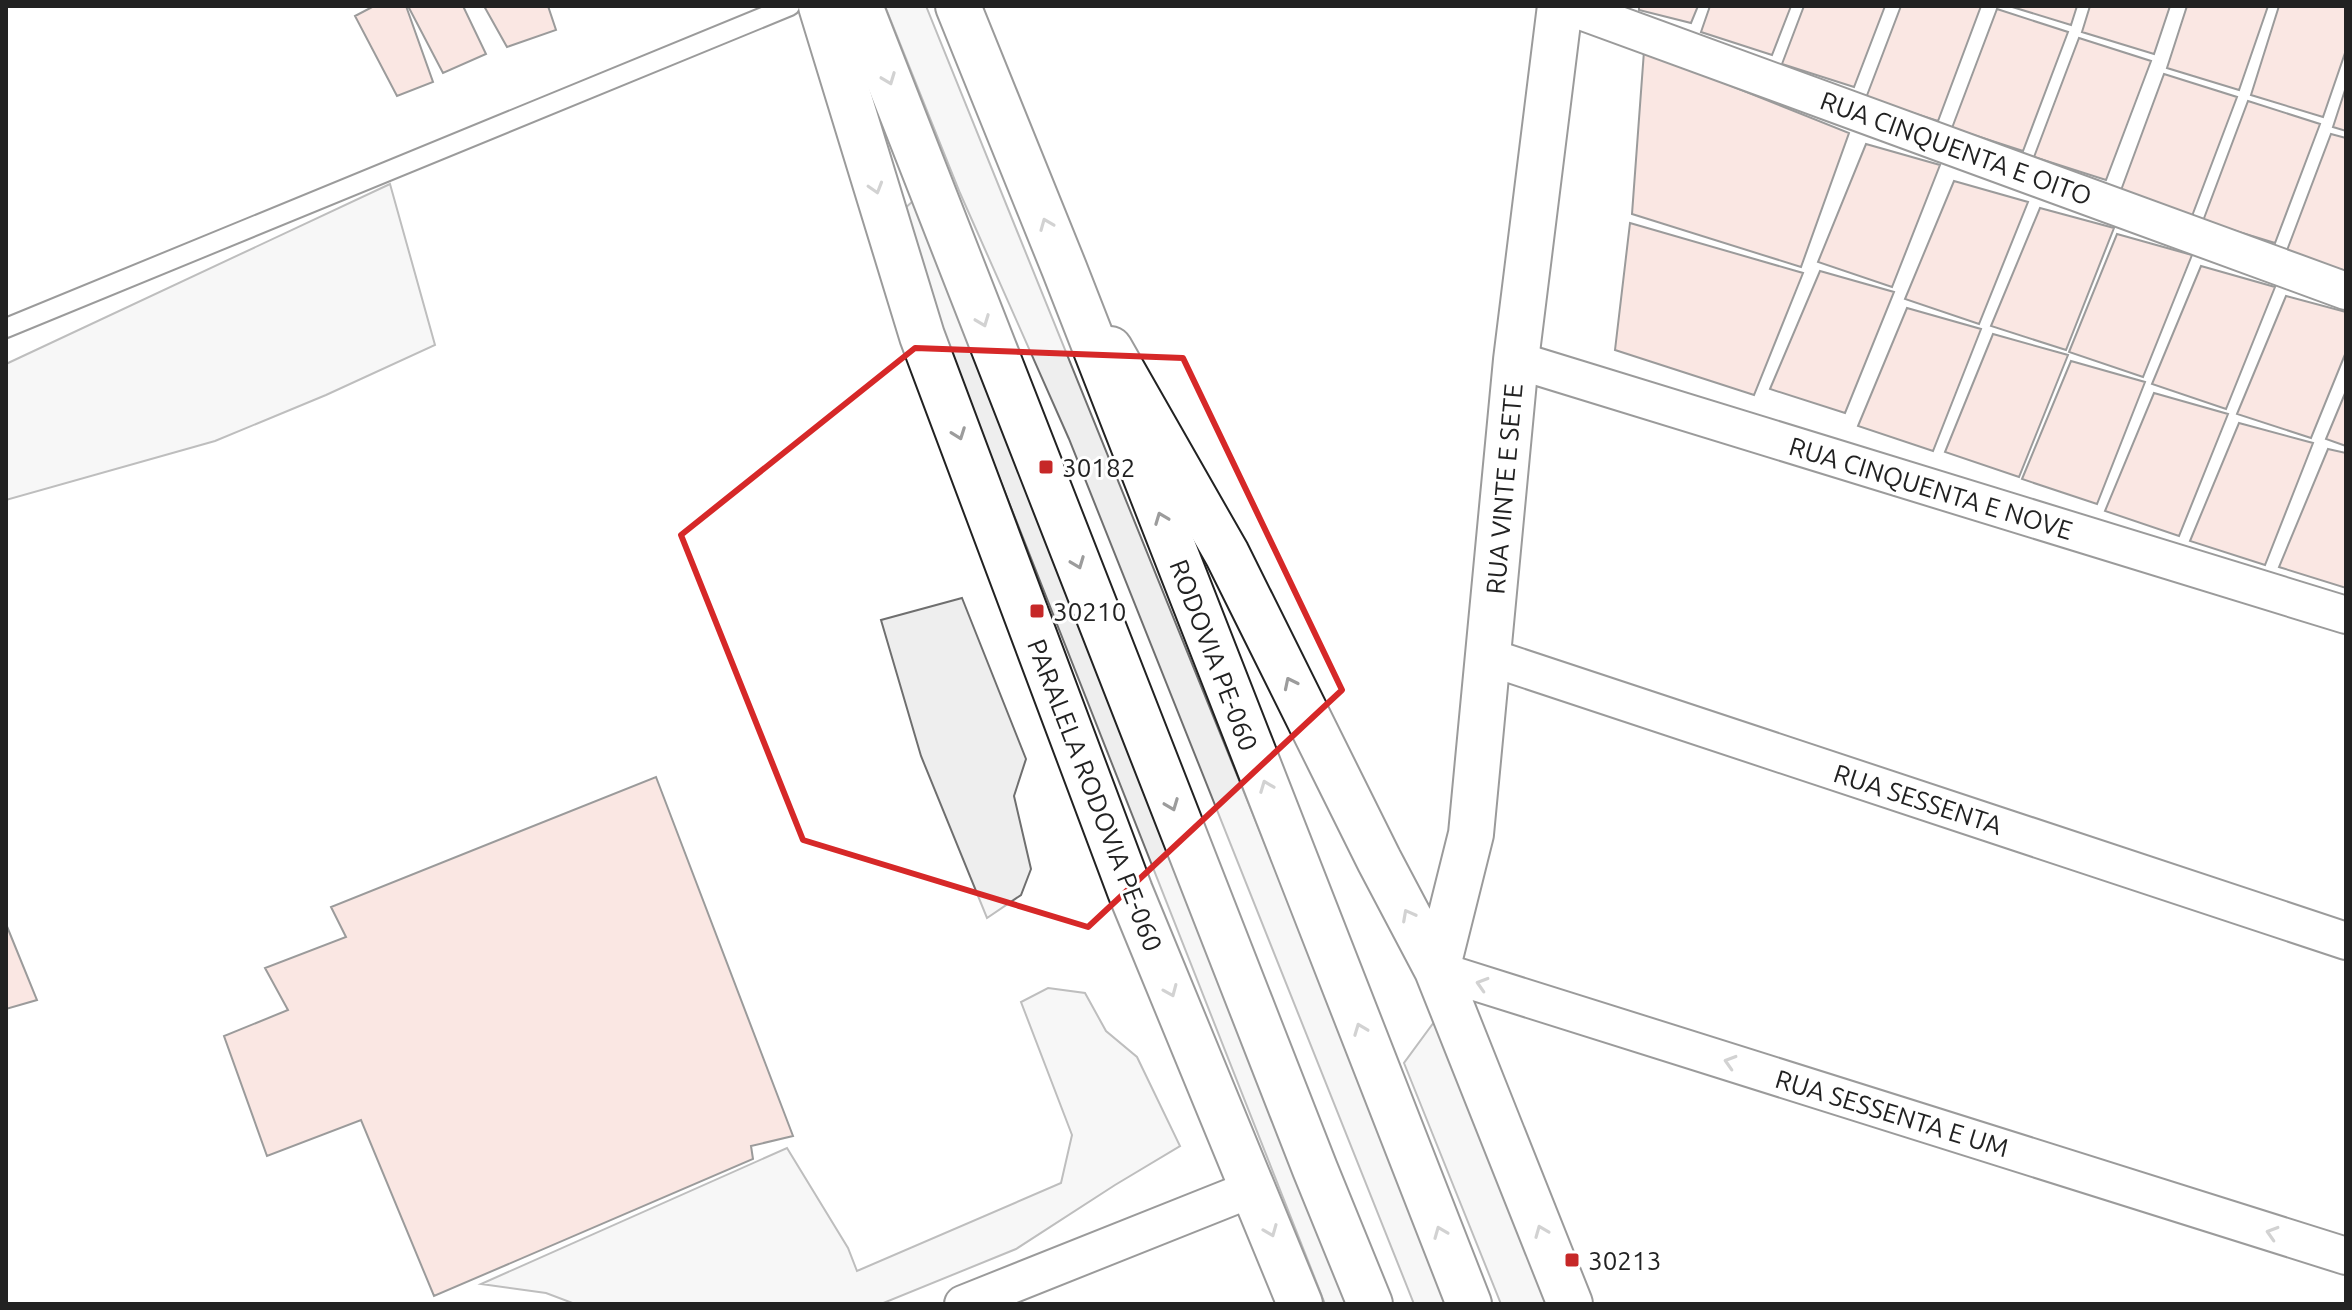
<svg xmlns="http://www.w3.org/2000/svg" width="2352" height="1310" viewBox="0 0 2352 1310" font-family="Ubuntu,sans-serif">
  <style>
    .green { fill: #eee; stroke: #6f6f6f; stroke-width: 2 }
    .building { fill: #f3c9c0; stroke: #222; stroke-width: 2 }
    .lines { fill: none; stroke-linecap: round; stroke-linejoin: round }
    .lane-casing { stroke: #222; stroke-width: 22 }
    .street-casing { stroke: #222; stroke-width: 40 }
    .secondary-casing { stroke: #222; stroke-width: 48 }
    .highway-casing { stroke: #222; stroke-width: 48 }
    .lane { stroke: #fff; stroke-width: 18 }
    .street { stroke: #fff; stroke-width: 36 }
    .secondary { stroke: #fff; stroke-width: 44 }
    .highway { stroke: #fff; stroke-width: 44 }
    .oneway { stroke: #9c9c9c }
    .marked { fill: none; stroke: #d62828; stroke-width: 6; stroke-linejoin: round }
    .poi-dot { fill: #c62828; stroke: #fff; stroke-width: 3 }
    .labels { text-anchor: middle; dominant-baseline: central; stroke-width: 6; stroke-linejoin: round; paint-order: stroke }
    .street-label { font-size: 26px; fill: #222; stroke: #fff }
    .poi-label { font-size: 26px; fill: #222; stroke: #fff; text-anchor: start }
  </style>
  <rect width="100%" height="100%" fill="#fff"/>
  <!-- green -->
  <path class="green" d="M885,6H926L1451,1304H1414L1069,439L960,193Z
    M390,184L435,345L326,395L215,441L6,500V364Z
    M920,195L1363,1304H1325L896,216Z
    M962,598L1026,759L1014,796L1031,869L1021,895L987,918L921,756L881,620Z
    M1048,988L1085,993L1106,1031L1137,1057L1180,1146L1115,1185L1016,1249L881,1304H575L546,1293L481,1284L787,1148L848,1248L857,1271L1061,1183L1072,1135L1021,1002Z
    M1437,1018L1551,1304H1501L1404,1063Z"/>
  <!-- building -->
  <path class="building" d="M374,6H406L433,82L397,96L355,16Z
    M408,6H463L486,54L443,73Z
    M484,6H548L556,30L507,47Z
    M1639,6H1698L1691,23L1639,10Z
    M1710,6H1791L1772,55L1701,32Z
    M1804,6H1885L1854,87L1782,64Z
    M1901,6H1981L1938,121L1866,98Z
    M2009,6H2077L2071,25Z
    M2090,6H2170L2154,54L2082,32Z
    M2187,6H2268L2239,90L2167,68Z
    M2279,6H2346V50L2323,117L2251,95Z
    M1997,9L2068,32L2023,151L1952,128Z
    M2079,38L2151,61L2106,180L2034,157Z
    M1644,51L1849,133L1801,267L1632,214Z
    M2164,74L2237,97L2192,216L2120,193Z
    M2346,87V131L2333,127Z
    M2248,101L2320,124L2275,243L2203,221Z
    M2331,134L2346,138V271L2286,253Z
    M1866,144L1940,165L1892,287L1818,262Z
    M1954,181L2028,202L1979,324L1905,299Z
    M2040,208L2114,228L2066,350L1991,326Z
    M1630,223L1803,273L1754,395L1615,350Z
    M2117,234L2192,255L2143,377L2069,352Z
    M2201,266L2275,287L2226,409L2152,384Z
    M1820,271L1894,292L1845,413L1770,389Z
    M2286,296L2346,312V352L2311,438L2237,414Z
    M1907,308L1981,329L1933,451L1858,426Z
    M1993,334L2068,355L2019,477L1945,452Z
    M2071,361L2145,382L2097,504L2022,479Z
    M2346,391V446L2326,439Z
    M2154,393L2228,414L2179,536L2105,511Z
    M2239,423L2313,443L2265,565L2190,541Z
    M2328,449L2346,453V588L2279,567Z
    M656,777L793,1136L751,1146L753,1159L434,1296L361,1120L267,1156L224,1036L288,1010L265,968L346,937L331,907Z
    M6,924L37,1000L6,1009Z"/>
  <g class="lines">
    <defs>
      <path id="lane" d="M6,328L790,6"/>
      <path id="street" d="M1567,6L2346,291
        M1516,360L2346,615
        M1489,657L2346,941
        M1437,970L2346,1256
        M963,1304L1254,1188"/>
      <path id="secondary" d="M821,6L922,336L1130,891L1300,1304
        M1110,349L1227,554L1379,860L1437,970L1570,1304
        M1437,970L1471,834L1516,360L1560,6"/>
      <path id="highway" d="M860,6L1315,1169L1370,1304
        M958,6L1064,268L1469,1304"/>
    </defs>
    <!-- lane casing -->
    <use href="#lane" class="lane-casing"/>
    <!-- street casing -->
    <use href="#street" class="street-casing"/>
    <!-- secondary casing -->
    <use href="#secondary" class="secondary-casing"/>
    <!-- highway casing -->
    <use href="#highway" class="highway-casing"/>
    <!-- lane -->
    <use href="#lane" class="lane"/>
    <!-- street -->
    <use href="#street" class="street"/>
    <!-- secondary -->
    <use href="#secondary" class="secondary"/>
    <!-- highway -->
    <use href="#highway" class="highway"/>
  </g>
  <!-- one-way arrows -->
  <defs><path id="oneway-chevron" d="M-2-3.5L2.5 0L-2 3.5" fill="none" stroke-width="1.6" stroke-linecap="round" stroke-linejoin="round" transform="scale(2)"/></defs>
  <g class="oneway">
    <use href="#oneway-chevron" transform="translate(889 79) rotate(69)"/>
    <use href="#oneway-chevron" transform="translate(876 188) rotate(73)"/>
    <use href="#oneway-chevron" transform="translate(1046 224) rotate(-112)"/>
    <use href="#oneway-chevron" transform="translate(983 321) rotate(69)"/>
    <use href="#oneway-chevron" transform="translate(959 434) rotate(70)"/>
    <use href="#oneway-chevron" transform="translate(1161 518) rotate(-111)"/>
    <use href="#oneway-chevron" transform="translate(1078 563) rotate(69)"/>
    <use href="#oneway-chevron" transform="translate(1290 683) rotate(-116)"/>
    <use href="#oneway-chevron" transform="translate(1266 786) rotate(-111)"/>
    <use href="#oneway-chevron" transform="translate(1172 805) rotate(69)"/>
    <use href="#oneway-chevron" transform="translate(1408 915) rotate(-118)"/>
    <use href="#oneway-chevron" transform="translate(1482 984) rotate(-163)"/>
    <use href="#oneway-chevron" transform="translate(1171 991) rotate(67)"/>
    <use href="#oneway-chevron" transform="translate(1360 1029) rotate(-111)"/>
    <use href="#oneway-chevron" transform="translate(1730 1062) rotate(-163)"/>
    <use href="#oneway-chevron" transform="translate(1271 1231) rotate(68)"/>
    <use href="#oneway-chevron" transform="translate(1541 1231) rotate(-112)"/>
    <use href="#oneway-chevron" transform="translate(1440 1232) rotate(-112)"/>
    <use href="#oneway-chevron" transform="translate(2272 1233) rotate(-163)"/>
  </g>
  <!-- marked area -->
  <path d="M0 0H2352V1310H0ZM915,348L1183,358L1342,690L1088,927L803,840L681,535Z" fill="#fff" fill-opacity=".55" fill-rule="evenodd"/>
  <path class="marked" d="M915,348L1183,358L1342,690L1088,927L803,840L681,535Z"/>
  <!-- markers -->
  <g class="poi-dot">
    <rect x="1038" y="459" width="16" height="16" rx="4"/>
    <rect x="1029" y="603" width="16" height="16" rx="4"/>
    <rect x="1564" y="1252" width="16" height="16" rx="4"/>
  </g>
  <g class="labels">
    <!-- street labels -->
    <g class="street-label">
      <text transform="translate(1956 148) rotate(20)">RUA CINQUENTA E OITO</text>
      <text transform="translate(1931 488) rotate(17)">RUA CINQUENTA E NOVE</text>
      <text transform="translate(1504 489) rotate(-85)">RUA VINTE E SETE</text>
      <text transform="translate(1214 655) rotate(69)">RODOVIA PE-060</text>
      <text transform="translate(1095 795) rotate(69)">PARALELA RODOVIA PE-060</text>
      <text transform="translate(1918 799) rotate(18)">RUA SESSENTA</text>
      <text transform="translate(1892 1113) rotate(17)">RUA SESSENTA E UM</text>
    </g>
    <!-- poi labels -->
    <g class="poi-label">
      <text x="1062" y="467">30182</text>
      <text x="1053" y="611">30210</text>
      <text x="1588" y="1260">30213</text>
    </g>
  </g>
  <!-- border -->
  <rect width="2352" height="1310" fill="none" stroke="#222222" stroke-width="16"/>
</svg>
